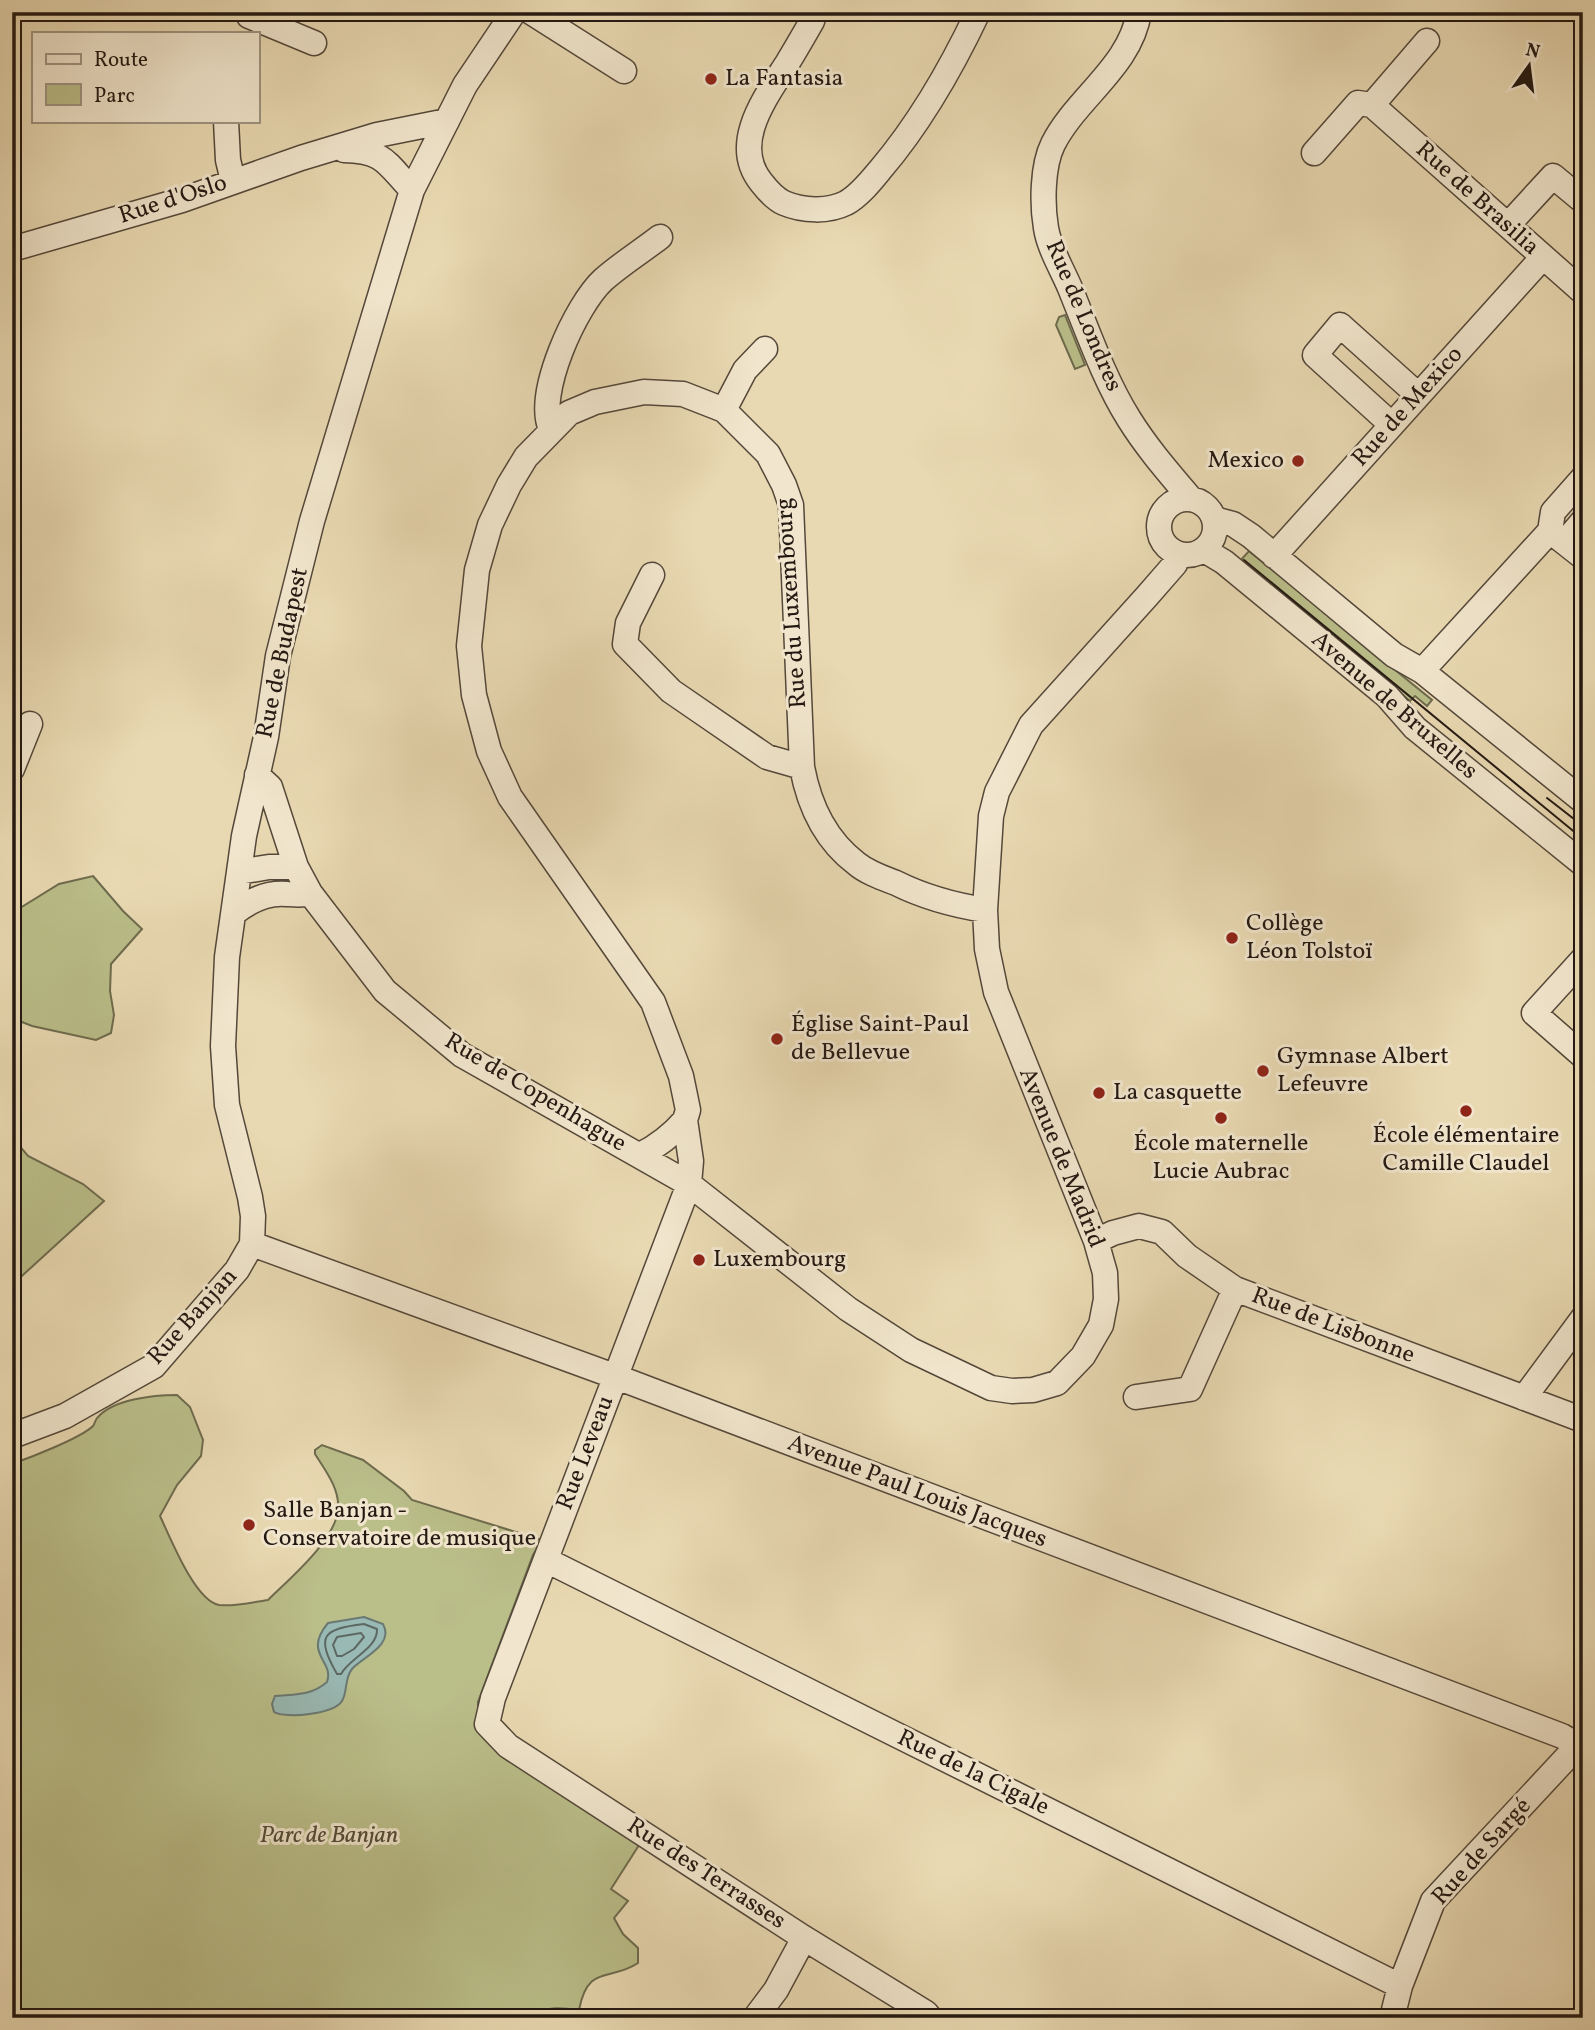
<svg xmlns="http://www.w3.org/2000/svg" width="1595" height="2030" viewBox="0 0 1595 2030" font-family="Vollkorn,serif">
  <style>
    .green { fill: #babe89; stroke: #6e6b4e; stroke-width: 2 }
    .water { fill: #99b9b4; stroke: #6a7973; stroke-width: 2 }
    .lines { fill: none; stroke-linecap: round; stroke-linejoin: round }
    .shore { stroke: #5e6863; stroke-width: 2 }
    .minor-casing { stroke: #54483a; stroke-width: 27 }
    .minor { stroke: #f1e6cd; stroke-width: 24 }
    .tram { stroke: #231812; stroke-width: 2 }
    .poi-dot { fill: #8f2418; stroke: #f1e6cd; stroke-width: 2.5 }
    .labels { text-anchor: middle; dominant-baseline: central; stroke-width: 6; stroke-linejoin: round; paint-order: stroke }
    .poi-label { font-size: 24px; fill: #231812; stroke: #f1e6cd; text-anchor: start }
    .street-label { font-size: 24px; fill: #231812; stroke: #f1e6cd }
    .park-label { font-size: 24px; font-style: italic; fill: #504a36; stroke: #f1e6cd }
  </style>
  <rect width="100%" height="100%" fill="#e9d9b2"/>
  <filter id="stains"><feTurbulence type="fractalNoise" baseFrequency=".00286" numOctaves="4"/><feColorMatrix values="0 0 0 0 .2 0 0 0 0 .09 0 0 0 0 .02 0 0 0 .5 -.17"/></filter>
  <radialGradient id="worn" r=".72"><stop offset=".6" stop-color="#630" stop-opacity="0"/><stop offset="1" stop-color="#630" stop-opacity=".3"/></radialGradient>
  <!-- green -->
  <path class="green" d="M1065,315L1085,365L1075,369L1056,325L1059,317Z
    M1249,551L1432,700L1427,706L1415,696L1410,701L1239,562Z
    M93,876L123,911L142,929L111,964L110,991L114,1015L111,1033L96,1040L32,1026L12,1018V913L59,884Z
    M12,1137L28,1156L83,1184L104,1201L12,1285Z
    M177,1395L190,1407L203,1440L201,1456L177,1485L160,1516C170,1537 195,1601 219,1605C234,1607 254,1602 268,1600C289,1579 336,1540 338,1509C340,1489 325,1470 315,1454V1450L322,1445L363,1460L404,1491L412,1500L542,1540L533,1555L478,1702V1723L641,1842L611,1889L628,1901L614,1918L623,1934L638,1948V1963C610,1982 588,1963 579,2010C564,2008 541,2005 530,2018H12V1464C29,1458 81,1438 93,1426C95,1424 95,1419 98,1417C114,1399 154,1395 177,1395Z"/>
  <!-- water -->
  <path class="water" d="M364,1617L383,1624C395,1645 361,1658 352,1669C344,1679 348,1691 342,1701C334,1714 286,1719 274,1712L272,1704L275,1696C294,1694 311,1696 327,1682C335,1661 302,1654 328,1623Z"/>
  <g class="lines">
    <!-- shore -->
    <path class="shore" d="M364,1624L377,1629C378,1648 350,1658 341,1674H337C315,1635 323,1629 364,1624Z
      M361,1633L364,1637L354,1649L342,1656H337L333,1645L337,1637Z"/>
    <defs>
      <path id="minor" d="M531,12L624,71
        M815,12L812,21C804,35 796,49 788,62C766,97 730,143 761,182C768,191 775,199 784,203C803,211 828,212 846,203C859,196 871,181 880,170C921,122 951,69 978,12
        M1139,12C1131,66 1076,98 1053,144C1042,166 1042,205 1046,228C1049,248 1062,269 1070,288C1088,332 1104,379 1129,419C1147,448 1169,473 1191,499
        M249,16L314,43
        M1372,105L1583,292
        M226,121L228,160L233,181
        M344,150C385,151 386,163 412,190
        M1314,153L1358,103L1372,105L1427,41
        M1508,225L1553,176L1583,201
        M12,249L182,200L301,158L377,135L447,121
        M724,410L745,370L765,349
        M1392,425L1315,355L1340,325L1418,395
        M551,429C535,394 576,305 603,280C621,264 642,251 660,237
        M1159 527a28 28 0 1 1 56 0a28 28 0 1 1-56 0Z
        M1214,519L1233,524L1251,536L1394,655L1422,671L1583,801
        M1550,531L1583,557
        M1565,542L1583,521
        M1204,550L1224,562L1387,696L1415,728L1583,864
        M1274,556L1543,257
        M652,575L628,623L625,644L671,691L767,757L802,767
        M1422,671L1550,531L1553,512L1583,478
        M12,769L30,724
        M257,775L270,787L296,867L310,893L385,991L462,1055L689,1184L848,1309L911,1350L991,1388L1012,1391L1033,1390L1057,1383L1083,1356L1101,1325L1106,1299L1105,1273L1096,1241L996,992L987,949L985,910L991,816L997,792L1031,725L1148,595L1175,564L1177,553
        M239,872L269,867H296
        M234,913C249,901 267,892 287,894C297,894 301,896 310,893
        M1583,959L1534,1013L1583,1056
        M640,1155C658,1146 672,1135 685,1120
        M1096,1241L1113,1233L1139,1226L1162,1232L1187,1256L1235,1289L1583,1420
        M252,1244L614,1376L1562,1736L1579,1746
        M1136,1397L1190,1389L1235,1289
        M1524,1398L1583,1318
        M12,1436L65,1416L154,1366L237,1270L252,1244L253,1216L250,1197L227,1105L223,1046L227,957L239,872L244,836L266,737L278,656L312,521L412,190L465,85L514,12
        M546,1560L1400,1986
        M755,2018L776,1990L804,1938
        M930,2018L926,2013L804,1938L508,1746L487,1724L493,1698L689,1184L691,1161L685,1120L688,1110L681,1076L653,1002L510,797L489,751L474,695L469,646L477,570L490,525L509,485L526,457L569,413L595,402L644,392L683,394L724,410L768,454L784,485L791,505L802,767C809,805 825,840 857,864C868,873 883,878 896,883C924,897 953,905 985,910
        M1392,2018L1400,1986L1433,1901L1583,1740"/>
    </defs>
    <!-- minor casing -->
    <use href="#minor" class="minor-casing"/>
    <!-- minor -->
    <use href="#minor" class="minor"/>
    <!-- tram -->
    <path class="tram" d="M1244,560L1583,839
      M1547,798L1583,826"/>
  </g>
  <!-- markers -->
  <g class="poi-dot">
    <circle cx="711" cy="79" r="7"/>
    <circle cx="1298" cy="461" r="7"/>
    <circle cx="1232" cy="938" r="7"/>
    <circle cx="777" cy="1039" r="7"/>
    <circle cx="1263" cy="1071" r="7"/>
    <circle cx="1099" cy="1093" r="7"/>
    <circle cx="1466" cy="1111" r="7"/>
    <circle cx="1221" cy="1118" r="7"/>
    <circle cx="699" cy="1260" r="7"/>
    <circle cx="249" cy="1525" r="7"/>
  </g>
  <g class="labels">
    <!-- poi labels -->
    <g class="poi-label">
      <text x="725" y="79">La Fantasia</text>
      <text x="1284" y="461" text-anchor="end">Mexico</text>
      <text x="1246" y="924">Collège<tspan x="1246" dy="28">Léon Tolstoï</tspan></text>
      <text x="791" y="1025">Église Saint-Paul<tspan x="791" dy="28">de Bellevue</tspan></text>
      <text x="1277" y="1057">Gymnase Albert<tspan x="1277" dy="28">Lefeuvre</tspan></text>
      <text x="1113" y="1093">La casquette</text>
      <text x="1466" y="1136" text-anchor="middle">École élémentaire<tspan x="1466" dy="28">Camille Claudel</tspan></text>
      <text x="1221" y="1144" text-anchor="middle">École maternelle<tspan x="1221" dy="28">Lucie Aubrac</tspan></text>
      <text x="713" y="1260">Luxembourg</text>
      <text x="263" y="1511">Salle Banjan -<tspan x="263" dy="28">Conservatoire de musique</tspan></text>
    </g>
    <!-- street labels -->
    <g class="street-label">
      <text transform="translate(1477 199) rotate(42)">Rue de Brasilia</text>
      <text transform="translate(173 200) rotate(-18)">Rue d'Oslo</text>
      <text transform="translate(1083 316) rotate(67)">Rue de Londres</text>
      <text transform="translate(1408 407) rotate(-48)">Rue de Mexico</text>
      <text transform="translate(792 603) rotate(-94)">Rue du Luxembourg</text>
      <text transform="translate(283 653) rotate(-78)">Rue de Budapest</text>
      <text transform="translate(1394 706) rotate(41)">Avenue de Bruxelles</text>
      <text transform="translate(535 1093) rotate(31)">Rue de Copenhague</text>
      <text transform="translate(1061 1158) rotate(68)">Avenue de Madrid</text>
      <text transform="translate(193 1317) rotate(-48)">Rue Banjan</text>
      <text transform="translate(1333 1326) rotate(21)">Rue de Lisbonne</text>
      <text transform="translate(586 1453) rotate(-69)">Rue Leveau</text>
      <text transform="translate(917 1492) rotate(21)">Avenue Paul Louis Jacques</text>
      <text transform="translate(973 1773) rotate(26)">Rue de la Cigale</text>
      <text transform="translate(1482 1852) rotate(-48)">Rue de Sargé</text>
      <text transform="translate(706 1874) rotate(33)">Rue des Terrasses</text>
    </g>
    <!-- park labels -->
    <g class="park-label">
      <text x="329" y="1836">Parc de Banjan</text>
    </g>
  </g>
  <!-- margin -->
  <rect width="1595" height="2030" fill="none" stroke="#e9d9b2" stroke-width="42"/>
  <rect x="14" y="14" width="1567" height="2002" fill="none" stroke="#231812" stroke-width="3.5"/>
  <rect x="21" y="21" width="1553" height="1988" fill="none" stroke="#231812" stroke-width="2"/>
  <!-- legend -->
  <rect x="32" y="32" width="228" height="91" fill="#f1e6cd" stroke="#9f9482" stroke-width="2"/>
  <rect x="46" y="54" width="35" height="10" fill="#f1e6cd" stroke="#9f9482" stroke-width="2"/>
  <text x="94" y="66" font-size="21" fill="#231812">Route</text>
  <rect x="46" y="84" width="35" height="21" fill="#babe89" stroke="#9f9482" stroke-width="2"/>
  <text x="94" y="102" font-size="21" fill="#231812">Parc</text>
  <!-- north arrow -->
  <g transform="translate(1529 66) rotate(14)" stroke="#f1e6cd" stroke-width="5" paint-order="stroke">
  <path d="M0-5L12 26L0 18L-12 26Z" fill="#231812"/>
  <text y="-10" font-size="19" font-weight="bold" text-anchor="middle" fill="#231812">N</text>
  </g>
  <rect width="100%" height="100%" filter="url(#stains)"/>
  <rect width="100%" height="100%" fill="url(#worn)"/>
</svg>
